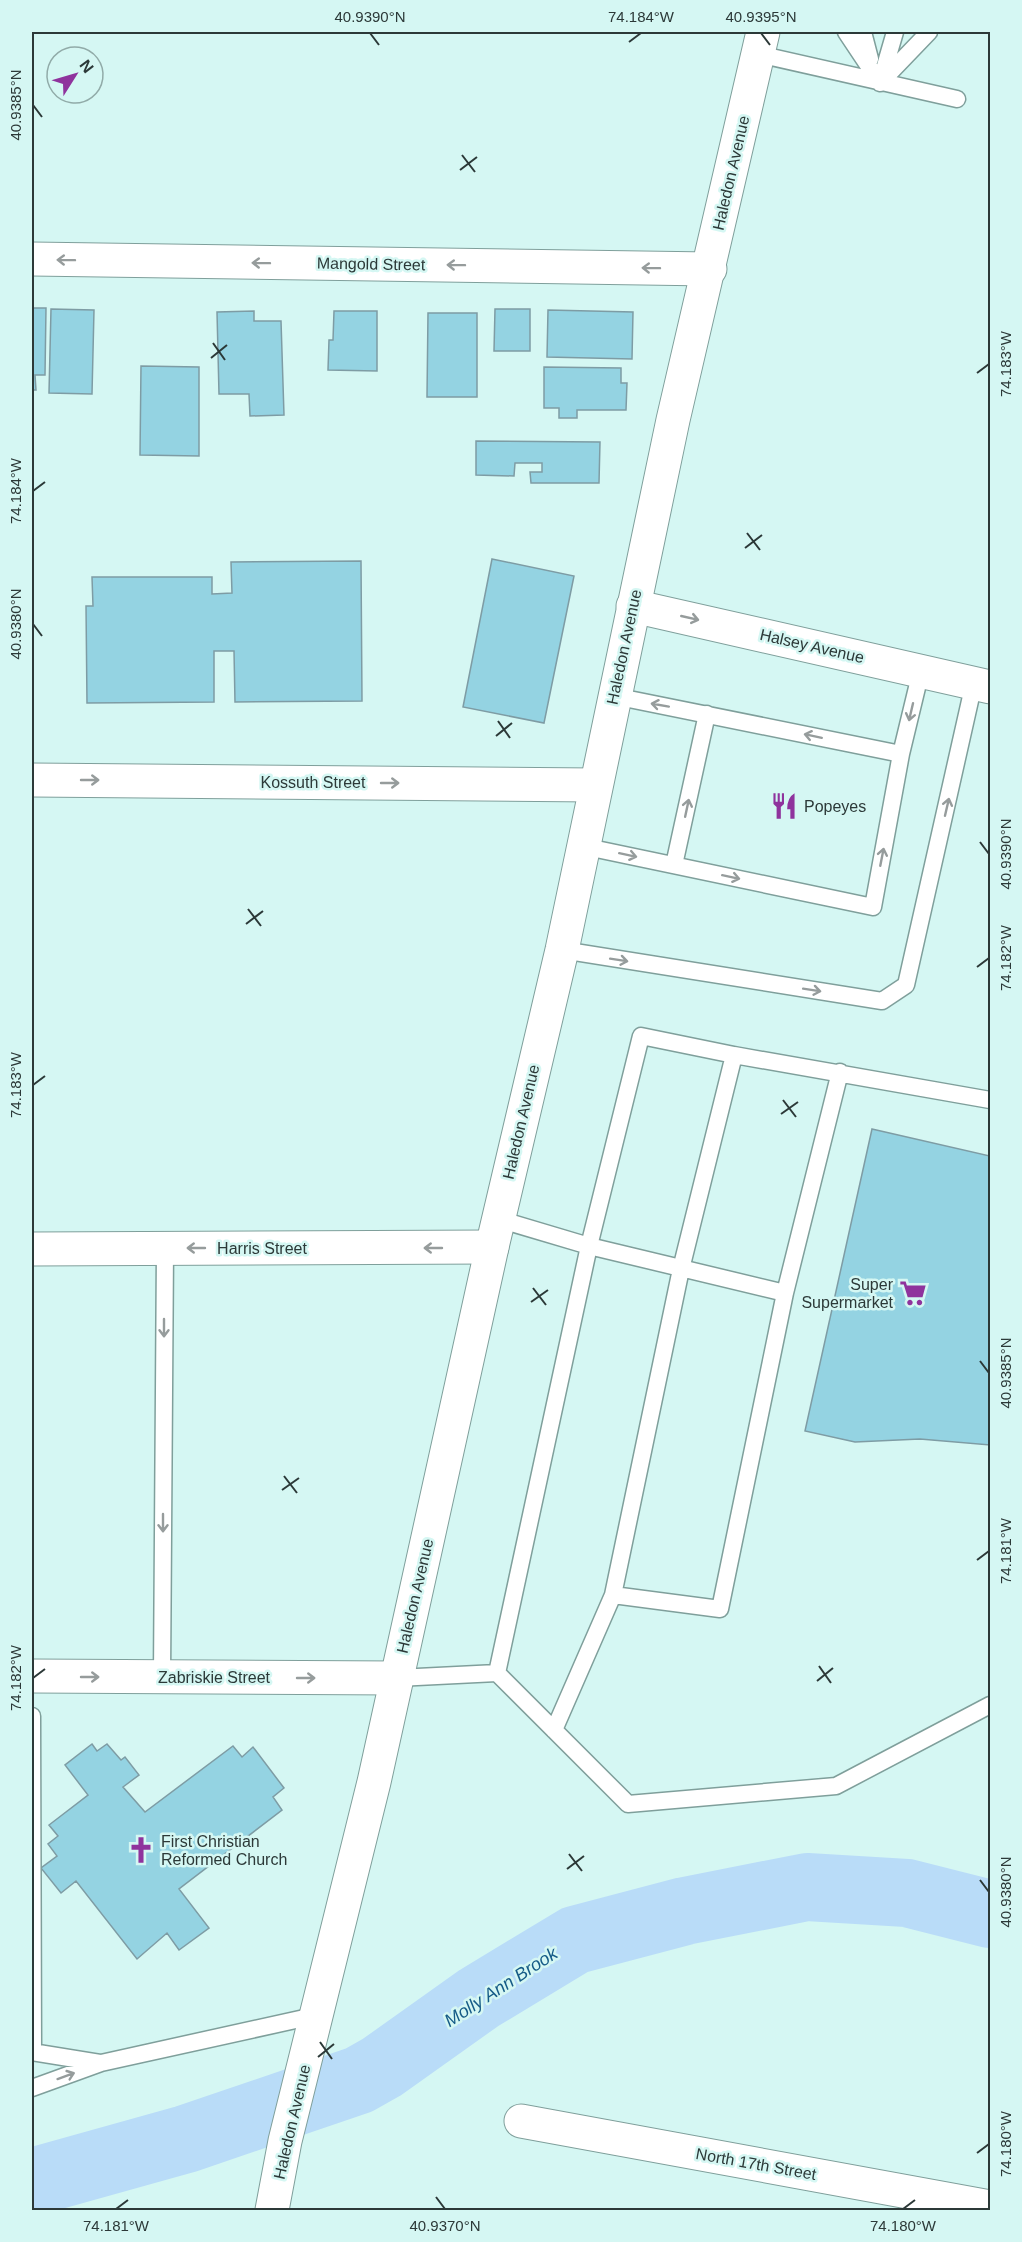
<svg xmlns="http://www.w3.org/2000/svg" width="1022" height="2242" viewBox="0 0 1022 2242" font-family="Helvetica,sans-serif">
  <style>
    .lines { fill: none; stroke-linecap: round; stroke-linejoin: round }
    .river { stroke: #b9dcf8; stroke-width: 68 }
    .building { fill: #94d3e2; stroke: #7e9ca4; stroke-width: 1.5 }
    .service-casing { stroke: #7f9f9b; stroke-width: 19 }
    .minor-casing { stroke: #7f9f9b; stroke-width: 35 }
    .primary-casing { stroke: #7f9f9b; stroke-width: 35 }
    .service { stroke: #fff; stroke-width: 16 }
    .minor { stroke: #fff; stroke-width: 33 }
    .primary { stroke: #fff; stroke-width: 33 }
    .oneway { stroke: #969c9c }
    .ticks { fill: none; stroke: #2c3938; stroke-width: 2 }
    .labels { text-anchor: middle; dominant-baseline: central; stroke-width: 5; stroke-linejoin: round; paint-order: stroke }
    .street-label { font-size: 16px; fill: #2c3938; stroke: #d5f7f3 }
    .poi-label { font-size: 16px; fill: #2c3938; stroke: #d5f7f3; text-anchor: start }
    .water-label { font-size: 18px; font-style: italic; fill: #155b87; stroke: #d5f7f3 }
    .neatline { fill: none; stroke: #2c3938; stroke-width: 2 }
    .ticks-label { font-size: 15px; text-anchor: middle; fill: #2c3938 }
  </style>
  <rect width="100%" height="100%" fill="#d5f7f3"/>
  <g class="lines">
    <!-- river -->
    <path class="river" d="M32,2182L186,2139L359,2080L382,2067L479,1998L575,1940L685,1911L807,1887L907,1893L990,1914"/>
  </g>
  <!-- building -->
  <path class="building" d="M32,308H46L45,375H35L36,390H32Z
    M51,309L94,310L92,394L49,393Z
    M495,309H530V351H494Z
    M548,310L633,312L632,359L547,357Z
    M254,311V321H281L284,415L250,416L249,394H219L217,312Z
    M334,311H377V371L328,370L329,340H333Z
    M428,313H477V397H427Z
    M141,366L199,367V456L140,455Z
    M544,367L621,368V383H627L626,410H577V418H559V408H544Z
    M476,441L600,442L599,483H531L530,472H542V463H515L514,476L476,475Z
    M492,559L574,576L544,723L463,707Z
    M361,561L362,701L235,702L234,651H214V702L87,703L86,606H93L92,577H212V594L232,593L231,562Z
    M872,1129L990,1156V1445L920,1439L855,1442L805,1431Z
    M92,1744L97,1751L107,1744L121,1760L125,1757L139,1775L123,1787L145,1812L233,1746L242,1757L253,1747L284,1788L273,1797L282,1810L179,1889L209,1928L179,1950L167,1933L137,1959L76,1881L61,1893L41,1868L57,1856L48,1844L58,1836L49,1825L88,1795L65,1765Z"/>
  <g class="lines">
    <defs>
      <path id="service" d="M846,32L880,83L929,32
        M863,32L870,59
        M758,54L957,99
        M881,80L895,32
        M901,754L921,671
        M582,846L873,907L901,754L614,696
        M674,865L707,714
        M562,950L882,1001L906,985L974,683
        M498,1219L589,1246L641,1036L734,1055L990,1100
        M785,1293L840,1072
        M613,1595L681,1269L734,1055
        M497,1673L628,1804L836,1786L990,1705
        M162,1677L165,1248
        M397,1678L497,1673L589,1246L785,1293L720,1609L613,1595L554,1730
        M32,1716L33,2052
        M32,2052L100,2063
        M32,2088L101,2063L318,2015"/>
      <path id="minor" d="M32,259L710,269
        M633,606L990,687
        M32,780L595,785
        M32,1249L492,1247
        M32,1676L397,1678
        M521,2121L990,2207"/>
      <path id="primary" d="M272,2210L285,2141L374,1782L492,1247L562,950L673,420L763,32"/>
    </defs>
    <!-- service casing -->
    <use href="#service" class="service-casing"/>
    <!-- minor casing -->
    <use href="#minor" class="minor-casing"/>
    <!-- primary casing -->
    <use href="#primary" class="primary-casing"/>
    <!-- service -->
    <use href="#service" class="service"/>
    <!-- minor -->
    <use href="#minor" class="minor"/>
    <!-- primary -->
    <use href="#primary" class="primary"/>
  </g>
  <!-- one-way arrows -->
  <defs><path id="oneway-shaft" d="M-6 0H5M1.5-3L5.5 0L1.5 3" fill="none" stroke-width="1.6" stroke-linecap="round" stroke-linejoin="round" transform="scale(1.5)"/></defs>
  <g class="oneway">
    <use href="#oneway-shaft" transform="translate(66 260) rotate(-179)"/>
    <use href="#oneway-shaft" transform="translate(261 263) rotate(-179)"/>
    <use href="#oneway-shaft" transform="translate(456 265) rotate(-179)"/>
    <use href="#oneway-shaft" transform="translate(651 268) rotate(-179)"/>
    <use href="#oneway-shaft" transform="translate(690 618) rotate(13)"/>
    <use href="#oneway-shaft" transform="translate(660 705) rotate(-170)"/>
    <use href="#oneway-shaft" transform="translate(911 712) rotate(103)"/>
    <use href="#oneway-shaft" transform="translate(813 736) rotate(-168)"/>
    <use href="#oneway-shaft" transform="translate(90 780)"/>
    <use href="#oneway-shaft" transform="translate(390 783)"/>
    <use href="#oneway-shaft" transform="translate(947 807) rotate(-77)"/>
    <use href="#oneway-shaft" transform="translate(687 808) rotate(-78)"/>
    <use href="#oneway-shaft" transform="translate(628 855) rotate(12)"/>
    <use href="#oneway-shaft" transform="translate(882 857) rotate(-79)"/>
    <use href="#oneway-shaft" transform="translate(731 877) rotate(12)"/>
    <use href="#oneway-shaft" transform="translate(619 960) rotate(9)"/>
    <use href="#oneway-shaft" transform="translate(812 990) rotate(9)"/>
    <use href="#oneway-shaft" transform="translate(196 1248) rotate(180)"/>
    <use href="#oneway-shaft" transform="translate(433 1248) rotate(180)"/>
    <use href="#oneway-shaft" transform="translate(164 1328) rotate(90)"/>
    <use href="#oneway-shaft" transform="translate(163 1523) rotate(90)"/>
    <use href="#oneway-shaft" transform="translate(90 1677)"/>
    <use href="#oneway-shaft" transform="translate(306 1678)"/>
    <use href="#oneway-shaft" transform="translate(66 2076) rotate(-20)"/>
  </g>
  <!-- ticks -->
  <path class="ticks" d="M370,33L379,45M761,33L770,45M629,42L641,33M33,105L42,117M462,155L475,172M460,170L477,157M213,343L225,360M211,358L227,345M977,373L989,364M33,491L45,482M747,533L760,550M745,548L762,535M33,624L42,636M498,721L510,738M496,736L512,723M980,842L989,854M248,909L261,926M246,924L263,911M977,967L989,958M33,1085L45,1076M783,1100L796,1117M781,1114L798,1102M533,1288L546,1305M531,1302L548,1290M980,1361L989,1373M284,1476L297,1493M282,1490L299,1478M977,1560L989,1551M819,1666L831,1683M33,1678L45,1669M817,1681L833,1668M569,1854L582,1871M567,1869L584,1856M980,1880L989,1892M320,2042L332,2059M318,2057L334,2044M977,2153L989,2144M436,2197L445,2209M116,2209L128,2200M903,2209L915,2200"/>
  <!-- icons -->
  <defs>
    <symbol id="restaurant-bare" viewBox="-9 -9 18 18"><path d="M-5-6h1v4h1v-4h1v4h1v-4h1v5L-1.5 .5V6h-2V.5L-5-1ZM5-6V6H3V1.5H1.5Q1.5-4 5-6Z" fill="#8f339d" stroke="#d5f7f3" stroke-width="2.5" paint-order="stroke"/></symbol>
    <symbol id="supermarket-bare" viewBox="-9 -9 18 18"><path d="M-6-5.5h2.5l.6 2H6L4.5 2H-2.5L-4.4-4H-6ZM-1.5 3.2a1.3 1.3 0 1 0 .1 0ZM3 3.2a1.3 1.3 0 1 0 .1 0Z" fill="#8f339d" stroke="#d5f7f3" stroke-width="2.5" paint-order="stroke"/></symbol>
    <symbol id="church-bare" viewBox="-9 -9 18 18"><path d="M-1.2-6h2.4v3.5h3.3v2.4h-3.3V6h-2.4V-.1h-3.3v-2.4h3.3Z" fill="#8f339d" stroke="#d5f7f3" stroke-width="2.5" paint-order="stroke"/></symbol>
  </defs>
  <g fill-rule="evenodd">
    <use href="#restaurant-bare" x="765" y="787" width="38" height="38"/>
    <use href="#supermarket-bare" x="894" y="1274" width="38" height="38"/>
    <use href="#church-bare" x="122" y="1831" width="38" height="38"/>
  </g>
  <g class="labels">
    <!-- street labels -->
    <g class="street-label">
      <text transform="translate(731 173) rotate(-77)">Haledon Avenue</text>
      <text transform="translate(371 264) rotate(1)">Mangold Street</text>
      <text transform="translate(812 646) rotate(13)">Halsey Avenue</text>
      <text transform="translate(624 647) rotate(-78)">Haledon Avenue</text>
      <text x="313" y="782">Kossuth Street</text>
      <text transform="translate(521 1122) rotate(-77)">Haledon Avenue</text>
      <text x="262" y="1248">Harris Street</text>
      <text transform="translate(415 1596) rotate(-77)">Haledon Avenue</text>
      <text x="214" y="1677">Zabriskie Street</text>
      <text transform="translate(292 2122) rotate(-77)">Haledon Avenue</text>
      <text transform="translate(756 2164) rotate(10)">North 17th Street</text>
    </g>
    <!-- poi labels -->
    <g class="poi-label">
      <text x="804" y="806">Popeyes</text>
      <text x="893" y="1284" text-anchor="end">Super<tspan x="893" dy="18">Supermarket</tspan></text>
      <text x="161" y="1841">First Christian<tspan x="161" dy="18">Reformed Church</tspan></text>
    </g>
    <!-- water labels -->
    <g class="water-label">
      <text transform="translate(501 1987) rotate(-33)">Molly Ann Brook</text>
    </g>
  </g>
  <!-- border -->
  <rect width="1022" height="2242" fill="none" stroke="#d5f7f3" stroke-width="66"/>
  <!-- north arrow -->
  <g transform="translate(75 75) rotate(53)"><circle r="28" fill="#d5f7f3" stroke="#91aba8" stroke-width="1.5"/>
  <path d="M0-4.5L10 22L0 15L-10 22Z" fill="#8f339d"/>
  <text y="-9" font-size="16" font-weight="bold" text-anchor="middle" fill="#2c3938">N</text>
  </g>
  <rect x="33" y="33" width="956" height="2176" class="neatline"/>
  <g class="ticks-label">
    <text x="370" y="22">40.9390°N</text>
    <text x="641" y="22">74.184°W</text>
    <text x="761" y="22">40.9395°N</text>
    <text transform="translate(16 105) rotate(-90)" y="5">40.9385°N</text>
    <text transform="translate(1006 364) rotate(-90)" y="5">74.183°W</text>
    <text transform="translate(16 491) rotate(-90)" y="5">74.184°W</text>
    <text transform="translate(16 624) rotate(-90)" y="5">40.9380°N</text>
    <text transform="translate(1006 854) rotate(-90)" y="5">40.9390°N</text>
    <text transform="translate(1006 958) rotate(-90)" y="5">74.182°W</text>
    <text transform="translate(16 1085) rotate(-90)" y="5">74.183°W</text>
    <text transform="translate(1006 1373) rotate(-90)" y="5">40.9385°N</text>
    <text transform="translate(1006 1551) rotate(-90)" y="5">74.181°W</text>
    <text transform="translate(16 1678) rotate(-90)" y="5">74.182°W</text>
    <text transform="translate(1006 1892) rotate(-90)" y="5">40.9380°N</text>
    <text transform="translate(1006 2144) rotate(-90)" y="5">74.180°W</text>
    <text x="116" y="2231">74.181°W</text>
    <text x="445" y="2231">40.9370°N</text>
    <text x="903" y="2231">74.180°W</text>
  </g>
</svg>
